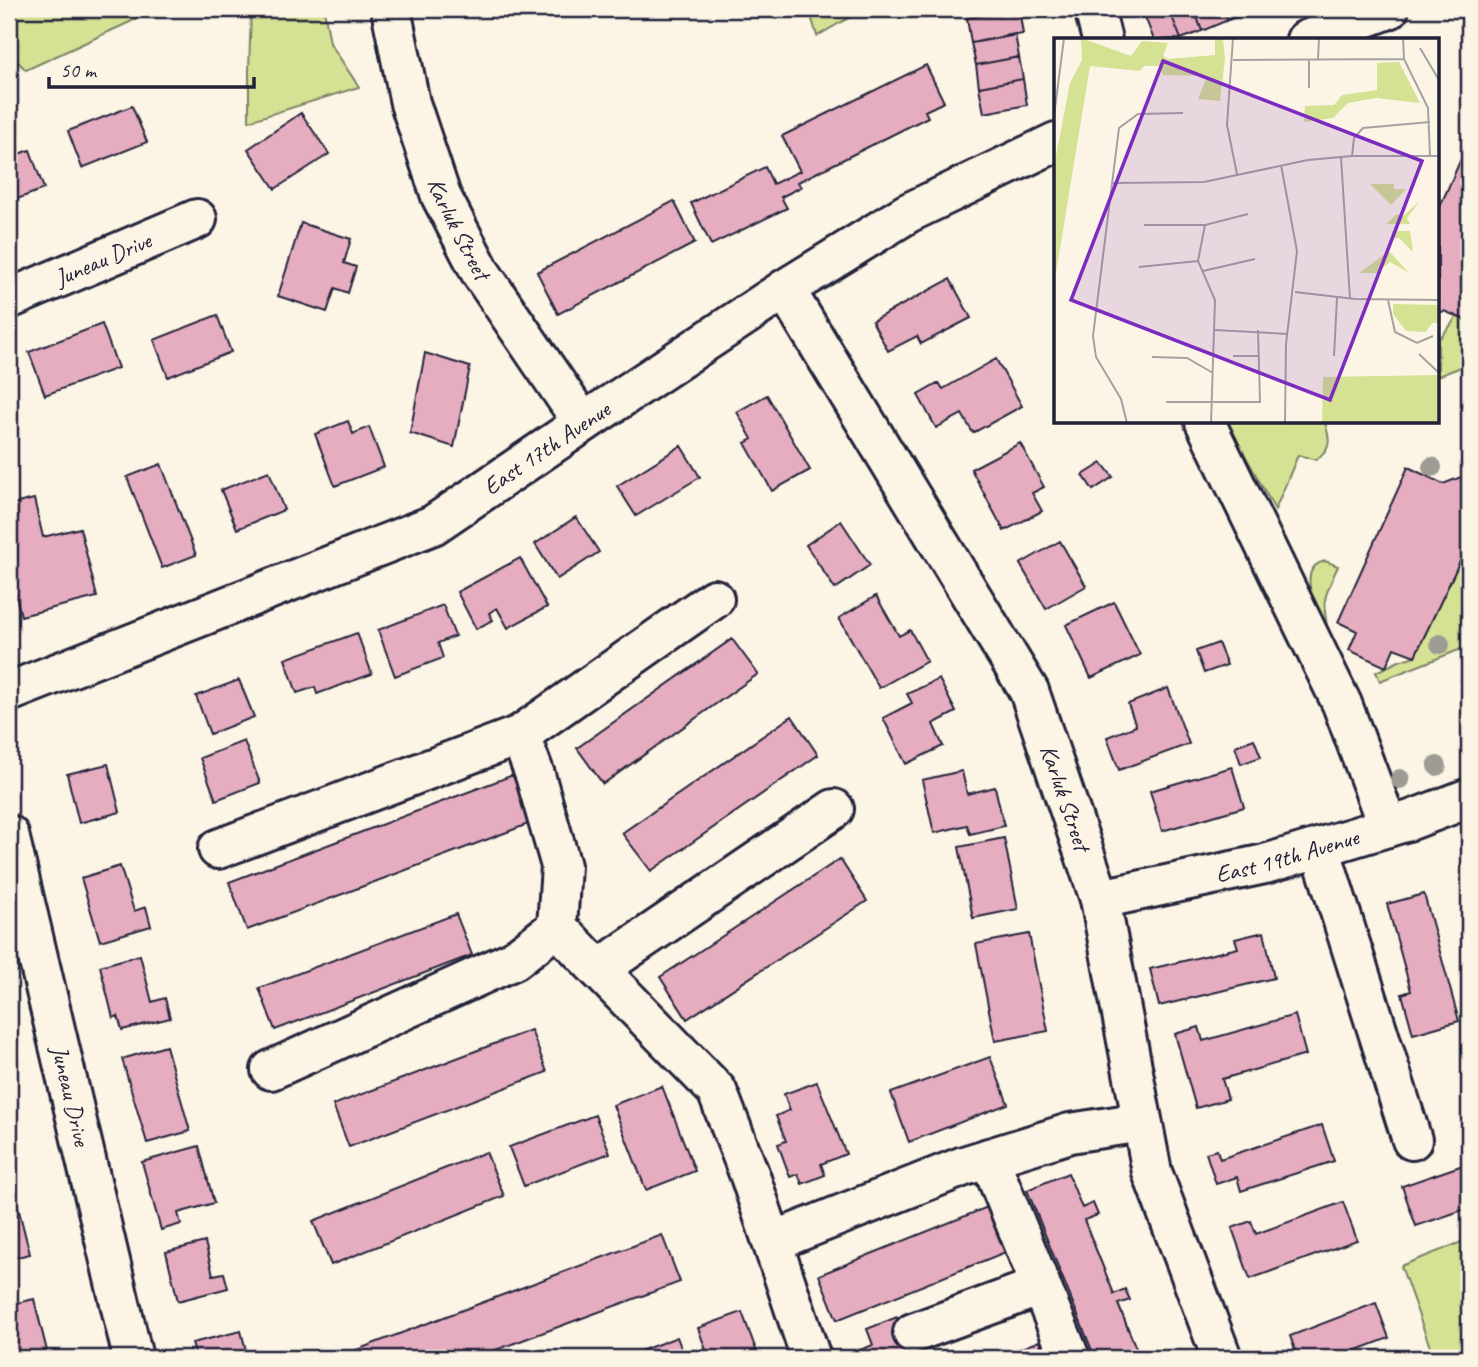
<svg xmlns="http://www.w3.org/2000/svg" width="1478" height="1367" viewBox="0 0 1478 1367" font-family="Caveat,sans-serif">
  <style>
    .green { fill: #d5e193; stroke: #7c8267; stroke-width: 2 }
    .building { fill: #e6adc0; stroke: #22223b; stroke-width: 2 }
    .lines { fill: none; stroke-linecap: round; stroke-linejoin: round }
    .minor-casing { stroke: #22223b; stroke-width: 44 }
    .minor { stroke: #fcf5e5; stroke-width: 38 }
    .tree { fill: #9d9b94 }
    .labels { text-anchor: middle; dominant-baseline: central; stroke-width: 6; stroke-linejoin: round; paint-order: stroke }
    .street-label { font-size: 24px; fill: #22223b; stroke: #fcf5e5 }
    .inset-road { fill: none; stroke: #a5a1a1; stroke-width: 2 }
    .view { fill: #7b2cbf; fill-opacity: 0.15; stroke: #7b2cbf; stroke-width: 3.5 }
    .inset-edge { fill: none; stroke: #22223b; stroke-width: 3.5 }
  </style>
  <rect width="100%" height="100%" fill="#fcf5e5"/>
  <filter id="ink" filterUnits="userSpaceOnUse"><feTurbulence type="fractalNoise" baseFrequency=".0143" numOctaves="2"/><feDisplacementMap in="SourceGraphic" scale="14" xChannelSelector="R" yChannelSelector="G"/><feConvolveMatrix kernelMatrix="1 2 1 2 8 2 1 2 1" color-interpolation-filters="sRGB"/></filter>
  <g filter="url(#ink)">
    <!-- green -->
    <path class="green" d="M9,9H158L26,70L9,53Z
      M251,9H324L330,43L359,87L249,121V70Z
      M809,9H864L817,36Z
      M1456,317L1469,321V364L1438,376V340L1451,325Z
      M1227,422H1322L1325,423C1331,441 1331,448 1316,460L1298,455L1275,510Z
      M1469,542V646L1380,681L1376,672L1399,661L1415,656Z
      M1325,561L1338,566C1325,596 1321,598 1328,630C1319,613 1293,569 1325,561Z
      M1469,1239V1358H1434L1401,1266Z"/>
    <!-- building -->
    <path class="building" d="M1019,9L1023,34L971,43L967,18Z
      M1142,9H1169L1181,39L1154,40Z
      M1169,9H1194L1202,31L1181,39Z
      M1194,9H1223L1228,20L1202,31Z
      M1223,9H1254V11L1228,20Z
      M1015,34L1019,57L976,65L971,43Z
      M1019,57L1023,79L979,87L976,65Z
      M926,65L944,102L925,111L928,117L798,182L801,187L781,197L787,208L711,245L691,203L765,167L773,184L800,171L782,136Z
      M1023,79L1027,105L984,113L979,87Z
      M132,106L147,142L82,168L68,131Z
      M301,113L329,154L275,189L248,149Z
      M30,150L44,189L9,202V157Z
      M1464,152L1469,154L1468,321L1444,311L1438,313V211Z
      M674,201L695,243L558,314L537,272Z
      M301,223L351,239L344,263L356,267L348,293L335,288L327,312L278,296Z
      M950,279L971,318L921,344L917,336L888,351L872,321Z
      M217,315L231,352L168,377L154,340Z
      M102,324L118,368L45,395L29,352Z
      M425,353L470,367L454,447L410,433Z
      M996,359L1022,406L973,433L962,414L936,428L918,395L939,383L943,389Z
      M767,395L810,470L772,491L745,443L752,439L737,412Z
      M9,407L13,477L9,478Z
      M348,421L353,434L369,427L384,467L335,486L315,434Z
      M1020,443L1044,487L1032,493L1042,511L1004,531L971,469Z
      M681,446L700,477L636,516L617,486Z
      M1102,463L1113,477L1093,490L1083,475Z
      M161,464L196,555L162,568L127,477Z
      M1408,467L1443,484L1469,474V542L1415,656L1394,648L1386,667L1349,650L1357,631L1338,622Z
      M269,471L284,510L237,529L221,490Z
      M34,499L43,537L80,528L97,597L21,616L9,569V505Z
      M576,517L599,552L557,579L535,544Z
      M841,521L870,565L835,589L806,545Z
      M1060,541L1086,586L1046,609L1020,564Z
      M520,558L547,607L508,628L497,608L489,613L493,620L476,629L457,592Z
      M876,596L899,636L910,630L927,661L879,688L839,618Z
      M1114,602L1140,655L1091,678L1066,625Z
      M443,605L455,636L438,643L443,658L395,676L378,630Z
      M357,633L372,674L317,694L315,687L297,693L285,659Z
      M732,639L758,674L603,784L577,748Z
      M1218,643L1227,665L1204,673L1196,651Z
      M939,679L956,712L933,724L943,746L906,764L883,718L912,703L907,694Z
      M239,680L254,717L210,734L196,696Z
      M1168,688L1189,744L1119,770L1107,737L1136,726L1128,704Z
      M792,716L818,755L651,871L622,833Z
      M1254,739L1261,757L1241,764L1235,746Z
      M244,741L260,783L216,800L200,758Z
      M108,764L120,812L79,823L67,774Z
      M1232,767L1244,807L1162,831L1150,791Z
      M962,771L967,794L995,787L1004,826L970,834L967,825L934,833L922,780Z
      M513,775L531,823L247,930L229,882Z
      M1004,838L1018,909L973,918L959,847Z
      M840,859L867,901L687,1019L660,977Z
      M120,866L134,911L146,907L151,926L100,941L81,878Z
      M1424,894L1459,1021L1413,1034L1402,994L1411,991L1387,904Z
      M456,914L472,955L275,1030L259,988Z
      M1264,932L1274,978L1159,1006L1150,969L1238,948L1235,939Z
      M1029,934L1048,1031L995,1041L976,944Z
      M140,955L152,1002L165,998L170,1018L122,1030L118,1016L113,1018L100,966Z
      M1295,1015L1306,1055L1222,1079L1228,1099L1196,1108L1175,1034L1199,1027L1203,1041Z
      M531,1030L547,1072L349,1147L333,1105Z
      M166,1046L190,1131L147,1143L122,1059Z
      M990,1057L1008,1104L909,1142L891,1093Z
      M817,1082L846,1154L821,1164L825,1175L802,1184L798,1174L790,1177L778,1144L786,1141L776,1116L790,1110L784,1094Z
      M662,1086L695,1171L646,1190L613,1105Z
      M595,1115L610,1153L524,1186L509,1147Z
      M1322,1125L1334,1161L1241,1191L1237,1177L1216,1184L1206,1153L1217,1150L1220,1159Z
      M199,1146L214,1203L178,1213L181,1224L161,1230L142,1162Z
      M486,1152L504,1196L331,1265L313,1221Z
      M1469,1163V1208L1416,1226L1402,1186Z
      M1068,1173L1082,1208L1093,1203L1098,1215L1084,1220L1114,1294L1125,1289L1130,1300L1118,1304L1140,1358H1095L1027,1190Z
      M1343,1202L1357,1240L1250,1279L1232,1228L1251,1221L1256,1234Z
      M17,1203L30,1254L9,1259V1205Z
      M990,1206L1008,1251L837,1320L819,1275Z
      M662,1235L680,1282L474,1358H344L343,1355Z
      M205,1242L213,1275L224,1273L228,1288L178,1301L166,1252Z
      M34,1299L48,1355L34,1358H19L17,1353L9,1355V1305Z
      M1376,1303L1389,1338L1336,1358H1298L1290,1336Z
      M742,1312L759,1358H709L698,1328Z
      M897,1317L914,1358H858L855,1352L873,1345L867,1329Z
      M241,1331L248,1358H196L192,1343Z
      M677,1337L685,1358H622Z
      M1039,1341L1046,1358H996Z"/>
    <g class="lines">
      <defs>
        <g id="minor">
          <path id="s1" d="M391,9L410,103L441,196L481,273L583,423"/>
          <path d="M1097,9L1096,16L1102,40"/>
          <path d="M1306,40L1389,9"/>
          <path id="s2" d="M785,289L1029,691L1100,899L1152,1172L1222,1358"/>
          <path id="s3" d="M9,299L197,219"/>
          <path d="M1205,422L1342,704L1388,827"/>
          <path d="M714,599L520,735L535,775L561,866L557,927L717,1091L750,1176L811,1358"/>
          <path id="s4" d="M9,692L433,525L583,423L785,289L908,213L1056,142"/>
          <path id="s5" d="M9,835L133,1358"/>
          <path d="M1320,848L1412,1140"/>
          <path d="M218,849L520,735"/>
          <path id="s6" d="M1100,899L1265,864L1411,820L1469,798"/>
          <path d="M599,970L618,956L834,809"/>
          <path d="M271,1070L514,960L557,927"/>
          <path d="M989,1158L1070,1358"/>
          <path d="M772,1242L964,1166L1070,1133L1142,1122"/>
          <path d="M913,1333L1041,1286"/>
        </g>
      </defs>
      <!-- minor casing -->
      <use href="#minor" class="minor-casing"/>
      <!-- minor -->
      <use href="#minor" class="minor"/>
    </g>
    <!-- trees -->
    <g class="tree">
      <circle cx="1432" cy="467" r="10"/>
      <circle cx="1440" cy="644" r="10"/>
      <circle cx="1437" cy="766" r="10"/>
      <circle cx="1400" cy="779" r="10"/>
    </g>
  </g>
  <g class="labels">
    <!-- street labels -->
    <g class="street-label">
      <text stroke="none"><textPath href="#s1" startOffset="231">Karluk Street</textPath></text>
      <text stroke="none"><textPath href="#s3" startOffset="102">Juneau Drive</textPath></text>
      <text stroke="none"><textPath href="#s4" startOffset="593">East 17th Avenue</textPath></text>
      <text stroke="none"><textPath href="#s2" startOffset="583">Karluk Street</textPath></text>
      <text stroke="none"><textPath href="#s6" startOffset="192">East 19th Avenue</textPath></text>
      <text stroke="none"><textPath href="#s5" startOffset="268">Juneau Drive</textPath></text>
    </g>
  </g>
  <!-- overview -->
  <g transform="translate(1054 38)">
    <rect width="385" height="385" fill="#fcf5e5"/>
    <path d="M27,0L77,18L88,3L114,5L109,18L114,21L161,17V0H169L171,21L166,63L144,61L153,38L109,37L105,28H90L86,33L36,28L0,247V128L16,45L28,22ZM345,24L366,65L322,60L294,65L279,80L250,84L251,68L280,67L288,57L323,52V25ZM316,146H340V151H352L337,167ZM366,163L353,180L356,186H332L343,176L348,179ZM338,193H356L359,214L345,200H338ZM335,213L355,235L336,224L323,235H305ZM339,266L385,267V285H378L372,294L352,293L339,276ZM385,337V385H268L269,339Z" fill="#d5e193"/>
    <path class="inset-road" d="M179,0L173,87L183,136M349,0L350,21L374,70L376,118M366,10L385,42M255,21V50M264,21L265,0M179,22L350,21M0,78L10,0M298,118L300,100L309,90L376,84M287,119L296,261M227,127L243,213L232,306L231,385M58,145L150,144L254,122L298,118H385M90,187H151M85,229L144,223M149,233L201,221M241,254L301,261L385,262M334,262L341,294L363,305L379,298M161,292L234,296M365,316L385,335M179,318H205M280,318L283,260M98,319L133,320L159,335M112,364H206L204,292M73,385L67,361L42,319L39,298L65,90L84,76L129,75M157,385L161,262L144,223L151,187L194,176"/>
    <path class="view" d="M109,23L368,123L276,362L17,262Z"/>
    <rect width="385" height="385" class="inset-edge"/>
  </g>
  <!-- margin -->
  <rect width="1478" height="1367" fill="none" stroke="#fcf5e5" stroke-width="35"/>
  <rect x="18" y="18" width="1443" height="1332" fill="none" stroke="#22223b" stroke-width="2.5" filter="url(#ink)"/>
  <!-- scale -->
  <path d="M49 77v10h205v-10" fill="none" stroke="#22223b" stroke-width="3.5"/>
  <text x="60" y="77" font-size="21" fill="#22223b" stroke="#fcf5e5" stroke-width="5" paint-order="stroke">50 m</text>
</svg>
